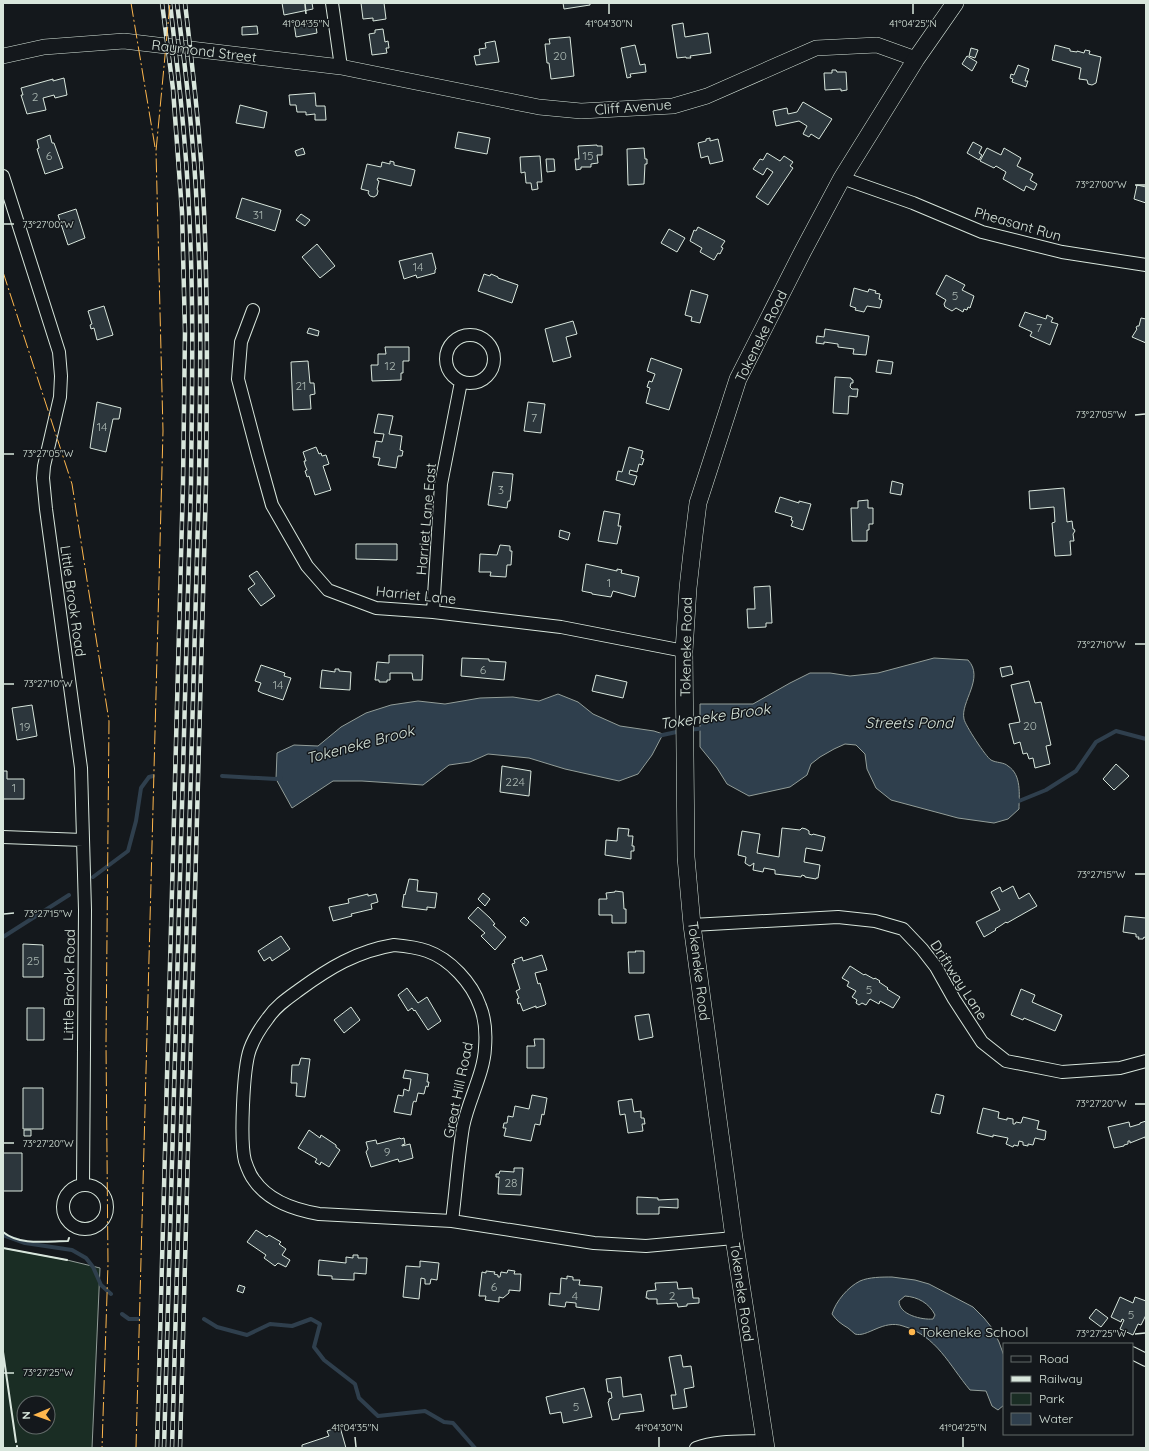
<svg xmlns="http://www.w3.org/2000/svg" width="1149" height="1451" viewBox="0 0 1149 1451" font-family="Quicksand,sans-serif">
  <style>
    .green { fill: #1a2d24; stroke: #939e99; fill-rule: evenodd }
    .water { fill: #2f3f4d; stroke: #939e99; fill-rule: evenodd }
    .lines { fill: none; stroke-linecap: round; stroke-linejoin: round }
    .stream { stroke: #2f3f4d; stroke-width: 4 }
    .building { fill: #2c363c; stroke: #d8e6dc }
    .minor-casing { stroke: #d8e6dc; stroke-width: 14 }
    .tertiary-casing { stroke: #d8e6dc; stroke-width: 16 }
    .secondary-casing { stroke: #d8e6dc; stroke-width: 18 }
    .minor { stroke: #14181c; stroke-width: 12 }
    .tertiary { stroke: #14181c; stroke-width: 15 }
    .secondary { stroke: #14181c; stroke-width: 17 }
    .rail-casing { stroke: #d8e6dc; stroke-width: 4.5 }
    .rail { stroke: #14181c; stroke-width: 3; stroke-dasharray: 9; stroke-linecap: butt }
    .wall { stroke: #d8e6dc; stroke-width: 2 }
    .power { stroke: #ffb74d; stroke-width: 1; stroke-dasharray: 14 3 2 3; stroke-linecap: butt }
    .ticks { fill: none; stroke: #d8e6dc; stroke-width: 1.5 }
    .poi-dot { fill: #ffb74d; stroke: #14181c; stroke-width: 1.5 }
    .labels { text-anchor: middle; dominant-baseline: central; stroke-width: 3; stroke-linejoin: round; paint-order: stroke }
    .number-label { font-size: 12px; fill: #adbab4 }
    .street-label { font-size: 14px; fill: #d8e6dc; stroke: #14181c }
    .poi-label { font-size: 14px; fill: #d8e6dc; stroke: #14181c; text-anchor: start }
    .water-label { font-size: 15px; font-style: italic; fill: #d8e6dc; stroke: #14181c }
    .ticks-label { font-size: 10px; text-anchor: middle; fill: #d8e6dc; stroke: #14181c; stroke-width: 3; stroke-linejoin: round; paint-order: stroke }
  </style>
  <rect width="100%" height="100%" fill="#14181c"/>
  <!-- green -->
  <path class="green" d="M3,1248L67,1260L100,1268L92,1448H3ZM24,1403H48V1427H24Z"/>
  <!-- water -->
  <path class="water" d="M934,658L968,660C985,678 960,702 964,719C965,725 986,757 991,760C996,763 1004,762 1008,766C1022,775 1019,795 1019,809L1008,819L994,823L958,818L891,800L876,788L867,769L865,754L856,745L845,744L834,749L820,757L811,764L807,775L790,787L749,796L727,784L717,768L700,747V704H753L790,683L810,673H830L850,676L878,673Z
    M558,694L578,702L593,714L620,726L654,731L663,734L652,755L638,774L619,781L565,769L529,758L488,754L470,762L449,765L423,785L362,781H333L292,808L276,779L277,753L294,745L318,746L341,727L366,713L391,705L418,701L445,704L480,698L513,697L539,701Z
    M892,1277L915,1280L929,1284L973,1307L984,1318L992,1328L999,1342L1004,1356V1405L998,1410L992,1406L986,1391L970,1390C949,1365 937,1336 903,1326C883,1319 867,1338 855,1334C853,1332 850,1330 848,1328C841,1324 836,1320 832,1314C836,1301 848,1287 860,1281C869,1277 882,1277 892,1277ZM905,1296C918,1297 929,1303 935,1315L933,1319C922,1320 899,1315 899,1301Z"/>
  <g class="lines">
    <!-- stream -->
    <path class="stream" d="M689,730L705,728
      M658,736L681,731
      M222,776L276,779L281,778
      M1016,799L1019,801L1046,790L1076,771L1096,742L1116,731L1146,739
      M93,877L128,851L136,821L141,788L149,777L153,776
      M3,937L69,895
      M3,1235L25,1243L72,1250L86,1258L93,1267L101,1285L111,1294
      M122,1314L129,1319H138
      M204,1319L217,1327L247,1335L270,1324L292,1326L311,1319L320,1324L314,1347L324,1360L355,1384L359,1398L378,1416L425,1411L444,1422L453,1423L475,1448"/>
  </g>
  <!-- building -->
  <path class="building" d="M282,3H312L313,9L284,15Z
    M361,3H384L386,19L373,21V18L363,19Z
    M563,3H590V5L564,9Z
    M315,20L317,33L296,37L294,23L300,22L301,25L309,23V21Z
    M683,23L685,37L708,33L711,53L690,56L691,58H686V57L677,58L672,25Z
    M257,26L258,34L242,35V27Z
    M383,29L385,42L388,41L389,48H386L387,53L372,55L369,34L375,33V30Z
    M570,37L574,76L551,79L549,63H547L545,44H550L549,39Z
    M495,41L499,62L476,65L474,56L480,55L479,49L486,48L485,43Z
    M635,45L640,65L645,64L646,72L630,74L631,77L627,78L621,48Z
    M1055,45L1070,49V51L1077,52V51L1084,53L1085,50L1090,51L1089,54L1101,57L1096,83L1092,85L1088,84L1087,80L1079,79L1081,68L1052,60Z
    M971,48L978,50L975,58L969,56Z
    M967,56L977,62L972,71L962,64Z
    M1018,65L1029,69L1025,81H1028L1026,87L1012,82L1013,79L1010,78L1011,74L1014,75Z
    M832,70H836L837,72H846L847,90L841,91V89L825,90L824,73H832Z
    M64,78L67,95L55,98L54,95L43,98L46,110L27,114L21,95H23L21,88L53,79V81Z
    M315,93L316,106H325L326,120H315V114L306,115V112H297L296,105H290L289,95Z
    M803,102L832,119L819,139L811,134L809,137L803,134L807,126L799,121L776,126L773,111L787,108L788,114L797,112Z
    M240,105L267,112L264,128L236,123Z
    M458,132L490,138L487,154L455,148Z
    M50,135L52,143H54L63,168L45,174L37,149L39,148L37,140Z
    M710,138V141L718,139L723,161L710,164L708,156L701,158L698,143L706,141V139Z
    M973,142L982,147L979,153L982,155L979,160L967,153Z
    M597,145V146H602V155H597L598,163L591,164V167H581V169L576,170L575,159H579L578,146Z
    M303,148L305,154L297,156L295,151Z
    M644,148L645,159H647V164H645L644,184L628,185L627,149Z
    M987,148L1001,155L1004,148L1021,158L1017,166L1033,174L1030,180L1037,184L1034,190L1026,186L1024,191L1003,179L1006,172L996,166L994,168L980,161Z
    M767,153L780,161L784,156L793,162L790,166L793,168L768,205L756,197L773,172L767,168L763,175L753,169L760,159L763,160Z
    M540,156L542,182H537L538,189L532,190L531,183H526L525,172L521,173L520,157Z
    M546,159H554L555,171L547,172Z
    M390,161L394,162V165L415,170L411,186L378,178L377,180L379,181L377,189L378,191L377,195L374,197L370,196L368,193L369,191L361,189L367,164L381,167L382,162L390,164Z
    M1137,185L1146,187V203L1134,199Z
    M242,198L281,210L275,231L236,218Z
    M76,209L85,238L68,245L58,215Z
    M301,214L310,220L305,226L296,220Z
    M698,227L725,241L721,247L723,248L720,254L718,253L714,260L700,252L702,248L690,241L694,230L696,231Z
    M669,229L685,238L677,252L661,243Z
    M317,244L335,266L320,278L302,257Z
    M432,253L436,269L435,270V273L417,278L416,275L404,279L399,261Z
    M484,274L490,276L491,274L498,277V278L518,285L512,303L478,291Z
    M946,275L965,285L962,290L974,296L970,308L968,307L967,310L964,309L963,312L956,308L952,311L945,307L944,304L946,300L936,294Z
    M854,288L868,292L869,289L876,291L875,293L880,294L879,299L882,300L880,308L867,306L864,312L855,310L856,308L850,306Z
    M691,290L708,295L700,323L691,321L692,317L685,315Z
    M104,306L113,335L97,340L94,328L91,329L90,325L92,324L88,311Z
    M1025,312L1046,319L1047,315L1053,318L1051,322L1058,324L1050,345L1030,336L1032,332L1019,326Z
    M1141,318L1146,319V343L1132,337L1137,329L1136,328L1137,326H1139Z
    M573,321L577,334L566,337L571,357L553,362L545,329Z
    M309,328L319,331L318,336L307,333Z
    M825,329L869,336L866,355L853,354L854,349L838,347V344L824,342V344L816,343L817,336L824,337Z
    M385,347H409V361H403V373H401V380L372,381L371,365H378V354H386Z
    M651,358L682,369L669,410L646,403L650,388L647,387L649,381L652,382L655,374L647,371Z
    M878,360L893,362L891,374L876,372Z
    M308,361L310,383H314L315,394L310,395L311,409L293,410L291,362Z
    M835,377L851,378V379L853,380V383H851L850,387L852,389H858L857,397L849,396L848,414L833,413Z
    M97,402L121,408L119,419H113L106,452L90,448Z
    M528,402L545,404L541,433L524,431Z
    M378,414L393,416L389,434L402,436L400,450L403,451L402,456H398L396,468L378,465L380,458L373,457L376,441L382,442L384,434L374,433Z
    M316,447L319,454L321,453L322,456L326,455L329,464L323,466L331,490L315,495L309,476L307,477L305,471L307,470L305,465L304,461H306L303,452Z
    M629,447L643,451L641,458L644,459L642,465L639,464L637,472L630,470L629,474L637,476L634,485L616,480L618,471L622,472Z
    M493,472L513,474L510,501H508L507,508L488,505Z
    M892,481L903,484L901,495L890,493Z
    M1064,488L1067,522L1072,521L1073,529H1074L1075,531L1073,534L1074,541H1070L1071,555L1055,556L1052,523L1055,522L1054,507L1030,509L1029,491Z
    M780,497L799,503V501L811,504L803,530L791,526L793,521L791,520L792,517L775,512Z
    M868,500V508H873V524H869V530H867V541H852L851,508H858V501Z
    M604,511L620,514L618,526H621L617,544L598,541Z
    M560,530L570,533L568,540L559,537Z
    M356,544H397V560L356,559Z
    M500,545L510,546V551H512L511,565H507L506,577L490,576L491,572H479L480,554L497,555Z
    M586,564L617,571V569L622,570L621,573L639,577L635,597L613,591L611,597L592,594V593L582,591Z
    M257,571L275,596L261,606L248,589L255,584L249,576Z
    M770,586L772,623H766V627L748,628L747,609H755L754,587Z
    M389,655H423L422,680H413L412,673H390V680H387V682H379V680H375L377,662L389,663Z
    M462,658L489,659V661L506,662L504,680L461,676Z
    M261,665L285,673L284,676L291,678L283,700L262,693L258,691L261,683L255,681Z
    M1011,666L1013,674L1002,677L1000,668Z
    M335,669H339V671L351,672L350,690L320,688L322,670L335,672Z
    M596,675L627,682L623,698L592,691Z
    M1029,681L1035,703L1041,702L1051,745L1046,746L1050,764L1035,768L1033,758L1029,759L1027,753L1023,754L1020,742L1014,744L1009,724L1020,722L1011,685Z
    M32,705L37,736L17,740L12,708Z
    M1116,764L1129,776L1114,790L1103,779Z
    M502,766L531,771L529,796L500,792Z
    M3,771H7V779H24V799H3Z
    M618,828L629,829L628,836H633L632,846H634V851H631V859L605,855L606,840L617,841Z
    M782,828L800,830L802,828L806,829L809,831V834L812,835L813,834L825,837L822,851L806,848L804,862L820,865L818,878H816V879L805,877V876L802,875L801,877L775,874V870L764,868L763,872L753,870L754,863L750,866L748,865L745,863L746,857L738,855L742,831L760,834L757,853L779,857Z
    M409,879L418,880L417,891L437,893L435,908L427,907V910L402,907L404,894L405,895Z
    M1013,886L1019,899L1029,893L1037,906L1007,923L1006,922L1000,926L995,929L996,930L984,937L976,922L1000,910L991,892L1000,887L1002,892Z
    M615,891L623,892L624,909H626V923H612V915H599V899H607L606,893L615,892Z
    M483,893L490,899L485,906L478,899Z
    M368,894V896L376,894L378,902L371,904L372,909L351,914L352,916L333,921L329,907L349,903L348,899Z
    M478,907L490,918L495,924L493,925L506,937L495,950L481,936L485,933L468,918Z
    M1125,916L1146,918V938L1144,937L1143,939H1138L1139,937H1136V934L1123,932Z
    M524,917L529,922L526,926L520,921Z
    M281,936L290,949L272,961L270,957L264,961L258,951Z
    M23,944L43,945V977H23Z
    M635,951H644V973H629L628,952H636Z
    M542,955L547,970L535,973L538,984L540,983L546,1004L545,1005L536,1008V1006L523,1011L520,1003L518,1004L517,999L519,998L516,991L520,989L512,964L515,963L514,960L522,957L523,961Z
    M850,966L864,975L865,974L874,979L875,978L880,981L879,982L888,988L887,989L900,997L893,1008L880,1001L879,1004L870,999L866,1005L862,1003L859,1005L856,1003L857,1000L852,997L856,991L847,986L849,982L842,978Z
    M407,988L418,1003L427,997L441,1021L428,1030L415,1010L414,1011L412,1008L408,1011L398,995Z
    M1021,989L1035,995L1032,1002L1062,1015L1055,1031L1024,1018L1023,1020L1011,1015Z
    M351,1007L360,1020L344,1033L334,1020Z
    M27,1008H44V1040H27Z
    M649,1014L653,1037L639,1040L635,1016Z
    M534,1039H544V1068H527V1046H535Z
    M301,1058L310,1059L305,1097L296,1096L297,1083H291L292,1065H299Z
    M405,1070L428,1074L427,1082H429L428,1087L426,1086L424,1094L418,1093L416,1102L414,1101L413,1103L411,1115L394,1112L398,1095L403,1096L404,1089L409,1091L411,1079L403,1078Z
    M23,1088H43V1129H23Z
    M936,1094L944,1096L940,1114L931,1112Z
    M532,1095L547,1098L544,1115L542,1114L540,1125L535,1124L531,1141L504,1136L506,1128H503L504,1123H507L508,1116L513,1117L515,1106L529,1109Z
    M632,1099L634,1112L641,1111V1118H644L645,1124H642L643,1131L628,1133L625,1114L620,1115L618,1101Z
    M983,1108L999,1112L998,1118L1007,1120V1118L1013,1119V1124H1015L1016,1122L1021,1123L1023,1117L1039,1121L1037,1129L1046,1131L1045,1139L1044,1140L1035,1138L1033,1145L1028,1144V1146L1023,1145V1142L1019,1141L1018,1146L1014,1145L1013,1147L1006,1144L1008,1138L993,1135V1137L977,1133Z
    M1146,1121V1142L1145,1137L1130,1143V1141H1128V1144L1124,1145V1146L1114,1148L1108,1127L1129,1122L1130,1127L1140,1124V1123Z
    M24,1130H31V1136H24Z
    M309,1130L320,1138L321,1135L336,1145V1147L340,1150L329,1167L321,1162L320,1165L315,1162L317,1159L298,1148Z
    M400,1138L401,1139L404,1138L405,1144L402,1145V1146L410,1144L413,1158L399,1162L398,1159L371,1167L366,1152L368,1149L366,1142L376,1140L377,1144Z
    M3,1153H22V1191H3Z
    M514,1168H523L521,1195L498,1194L499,1177H496V1174H499L500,1171L514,1172Z
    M637,1197L658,1198V1200L678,1199V1208L659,1207V1214H637Z
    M256,1230L267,1237L269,1235L281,1242L279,1244L286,1249L282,1255L290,1260L286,1267L278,1263L275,1266L264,1258L266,1255L247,1242Z
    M353,1255H358V1258H367L366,1274L354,1273V1280L332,1279V1276L318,1275L319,1260L346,1263V1257L353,1258Z
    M420,1261L439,1263L437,1280L431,1279L430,1284H425V1279L421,1278L419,1299L403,1297L406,1266L420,1267Z
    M508,1270L515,1271L514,1274H521L520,1291L509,1290V1293L503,1298L499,1297V1302L485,1300L486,1296H479L482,1272L486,1273V1271L495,1272L494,1274L498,1275V1277H500L501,1272L507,1273Z
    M567,1276L573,1277V1280H580L579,1285L602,1287L599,1310L576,1307V1303L566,1302L565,1307L549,1305L550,1293L560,1294L561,1278L567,1279Z
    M677,1282L678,1289L692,1288L693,1298H699V1303L687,1304V1306L678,1307L677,1303L657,1304V1299H648V1298H646L647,1291L656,1290L655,1283Z
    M239,1285L245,1287L243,1293L237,1291Z
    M1120,1297L1133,1303L1135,1297L1146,1301V1315L1141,1325L1138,1324L1133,1335L1120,1329L1124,1320L1122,1319L1121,1322L1111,1317Z
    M1096,1309L1108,1318L1101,1327L1089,1318Z
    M681,1355L683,1367L691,1366L694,1387L684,1389L687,1407L673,1409L671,1395H676L669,1357Z
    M621,1377L623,1397L641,1394L644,1411L620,1414L619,1419L612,1420L608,1402L609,1401V1399L612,1398L611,1392H608L606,1379Z
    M584,1388L592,1417L563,1423L561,1412L550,1414L546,1397Z
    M340,1427L346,1448H302V1445L329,1436L327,1431Z"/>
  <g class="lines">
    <defs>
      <path id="minor" d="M332,3L341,67
        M3,176L59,352L61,376L60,397L44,466L43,478L46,509L81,768L85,910L83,1185
        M842,178L913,203L982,232L1062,252L1146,265
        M253,310L241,342L238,379L258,455L272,505L307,566L328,590L376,608L433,612L561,627L684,651
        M446 359a24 24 0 1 1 48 0a24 24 0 1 1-48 0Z
        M433,612L441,484L461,382
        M3,837L83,840
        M692,925L838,917L875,921L903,929L922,949L936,967L954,999L982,1042L1006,1061L1062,1072L1120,1068L1146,1061
        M394,945C405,946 416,947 427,951C450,959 472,983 480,1006C485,1018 486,1035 485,1048C484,1073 468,1101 463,1127C458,1158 456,1190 452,1221L319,1214C295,1210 269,1202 254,1180C250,1175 247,1167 245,1161C240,1142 243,1068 250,1049C254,1038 261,1027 268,1018C276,1006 288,998 299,990C329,968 357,951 394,945Z
        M63 1207a22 22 0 1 1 44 0a22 22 0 1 1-44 0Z
        M452,1221L594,1243L646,1246L734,1238
        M1132,1353L1146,1360
        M696,1448C717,1440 742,1442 765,1441"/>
      <path id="tertiary" d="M3,56L44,47L124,41L341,67L539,107L581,111L673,106L707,96L816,48L877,45L916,59"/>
      <path id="secondary" d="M766,1448L734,1238L692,925L686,857L684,651L688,588L692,552L698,503L738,379L803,251L842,178L916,59L955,3"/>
    </defs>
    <!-- minor casing -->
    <use href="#minor" class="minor-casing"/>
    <!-- tertiary casing -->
    <use href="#tertiary" class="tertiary-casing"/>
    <!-- secondary casing -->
    <use href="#secondary" class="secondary-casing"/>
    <!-- minor -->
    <use href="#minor" class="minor"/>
    <!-- tertiary -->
    <use href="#tertiary" class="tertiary"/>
    <!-- secondary -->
    <use href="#secondary" class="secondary"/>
    <defs>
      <path id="rail" d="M157,1448L183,483L185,332L182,212L173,89L162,3
        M164,1448L191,484C192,393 194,302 189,211C186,141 178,72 170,3
        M172,1448L199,484C200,393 202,302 197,211C194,141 186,72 177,3
        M180,1448L206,484C207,393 208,302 204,211C201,141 193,72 185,3"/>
    </defs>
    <!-- rail casing -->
    <use href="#rail" class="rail-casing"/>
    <!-- rail -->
    <use href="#rail" class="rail"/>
    <!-- wall -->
    <path class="wall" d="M3,1232C20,1246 48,1241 68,1241L69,1238
      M3,1248L67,1260
      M3,1352L16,1442
      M17,1446V1448"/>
    <!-- power -->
    <path class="power" d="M131,3L155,147
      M3,272L72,484L109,721L106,1044L108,1264L102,1448
      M136,1448L163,431L156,151L170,3"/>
  </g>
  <!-- ticks -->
  <path class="ticks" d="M305,4L306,14M609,4V14M913,4V14M1135,185H1145M4,224H14M1135,415L1145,414M4,454H14M1135,644H1145M4,684H14M1135,874H1145M4,914L14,913M1135,1104H1145M4,1143H14M1135,1334L1145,1333M4,1373H14M355,1437L356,1447M659,1437V1447M963,1437V1447"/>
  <!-- markers -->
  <circle class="poi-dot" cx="912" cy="1332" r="4"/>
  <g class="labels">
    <!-- number labels -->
    <g class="number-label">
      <text x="560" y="55">20</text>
      <text x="35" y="96">2</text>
      <text x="49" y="155">6</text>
      <text x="588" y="155">15</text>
      <text x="258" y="214">31</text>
      <text x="418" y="266">14</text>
      <text x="955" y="295">5</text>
      <text x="1039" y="327">7</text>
      <text x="390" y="365">12</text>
      <text x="301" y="385">21</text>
      <text x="534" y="417">7</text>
      <text x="102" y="426">14</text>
      <text x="501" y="489">3</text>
      <text x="609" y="582">1</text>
      <text x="483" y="669">6</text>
      <text x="278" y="684">14</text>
      <text x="1030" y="725">20</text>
      <text x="25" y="726">19</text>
      <text x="515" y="781">224</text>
      <text x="14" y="787">1</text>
      <text x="33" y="960">25</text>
      <text x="869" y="989">5</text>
      <text x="387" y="1151">9</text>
      <text x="511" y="1182">28</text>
      <text x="494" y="1286">6</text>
      <text x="575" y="1295">4</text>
      <text x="672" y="1295">2</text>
      <text x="1131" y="1314">5</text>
      <text x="576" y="1406">5</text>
    </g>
    <!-- street labels -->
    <g class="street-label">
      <text transform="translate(204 51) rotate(7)">Raymond Street</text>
      <text transform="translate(633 107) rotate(-4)">Cliff Avenue</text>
      <text transform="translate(1018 224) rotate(16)">Pheasant Run</text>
      <text transform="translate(761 336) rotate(-64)">Tokeneke Road</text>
      <text transform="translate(426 519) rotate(-85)">Harriet Lane East</text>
      <text transform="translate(416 595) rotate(6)">Harriet Lane</text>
      <text transform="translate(73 601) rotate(82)">Little Brook Road</text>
      <text transform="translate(686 647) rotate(-89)">Tokeneke Road</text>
      <text transform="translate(699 971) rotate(83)">Tokeneke Road</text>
      <text transform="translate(959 980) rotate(57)">Driftway Lane</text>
      <text transform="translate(69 985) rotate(-89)">Little Brook Road</text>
      <text transform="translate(458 1090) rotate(-78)">Great Hill Road</text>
      <text transform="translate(742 1292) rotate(82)">Tokeneke Road</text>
    </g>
    <!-- poi labels -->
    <g class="poi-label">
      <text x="920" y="1332">Tokeneke School</text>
    </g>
    <!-- water labels -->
    <g class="water-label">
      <text transform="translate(715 716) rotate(-8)">Tokeneke Brook</text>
      <text x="909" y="722">Streets Pond</text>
      <text transform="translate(360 744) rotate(-15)">Tokeneke Brook</text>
    </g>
  </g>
  <g class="ticks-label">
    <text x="306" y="27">41°04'35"N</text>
    <text x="609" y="27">41°04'30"N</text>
    <text x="913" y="27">41°04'25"N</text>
    <text x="1101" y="188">73°27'00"W</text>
    <text x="48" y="228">73°27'00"W</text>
    <text x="1101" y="418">73°27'05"W</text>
    <text x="48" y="457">73°27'05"W</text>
    <text x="1101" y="648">73°27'10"W</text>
    <text x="48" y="687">73°27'10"W</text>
    <text x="1101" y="878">73°27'15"W</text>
    <text x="48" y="917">73°27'15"W</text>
    <text x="1101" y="1107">73°27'20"W</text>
    <text x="48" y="1147">73°27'20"W</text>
    <text x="1101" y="1337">73°27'25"W</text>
    <text x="48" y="1376">73°27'25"W</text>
    <text x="355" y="1431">41°04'35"N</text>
    <text x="659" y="1431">41°04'30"N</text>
    <text x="963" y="1431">41°04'25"N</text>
  </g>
  <!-- border -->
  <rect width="1149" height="1451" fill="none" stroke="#d8e6dc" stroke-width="8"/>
  <!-- legend -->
  <rect x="1003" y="1343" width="130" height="92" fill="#14181c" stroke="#626a69"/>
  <rect x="1011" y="1356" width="20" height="6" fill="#14181c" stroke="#626a69"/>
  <text x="1039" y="1363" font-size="12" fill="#d8e6dc">Road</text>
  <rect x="1011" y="1376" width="20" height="6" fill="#d8e6dc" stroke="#626a69"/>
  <text x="1039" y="1383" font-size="12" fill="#d8e6dc">Railway</text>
  <rect x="1011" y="1393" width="20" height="12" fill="#1a2d24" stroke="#626a69"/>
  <text x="1039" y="1403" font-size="12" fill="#d8e6dc">Park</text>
  <rect x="1011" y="1413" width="20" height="12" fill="#2f3f4d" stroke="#626a69"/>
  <text x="1039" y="1423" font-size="12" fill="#d8e6dc">Water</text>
  <!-- north arrow -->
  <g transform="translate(36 1415) rotate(268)"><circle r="19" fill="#14181c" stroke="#626a69"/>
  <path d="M0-3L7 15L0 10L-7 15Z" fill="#ffb74d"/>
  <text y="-6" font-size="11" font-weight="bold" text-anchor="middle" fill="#d8e6dc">N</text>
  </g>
</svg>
